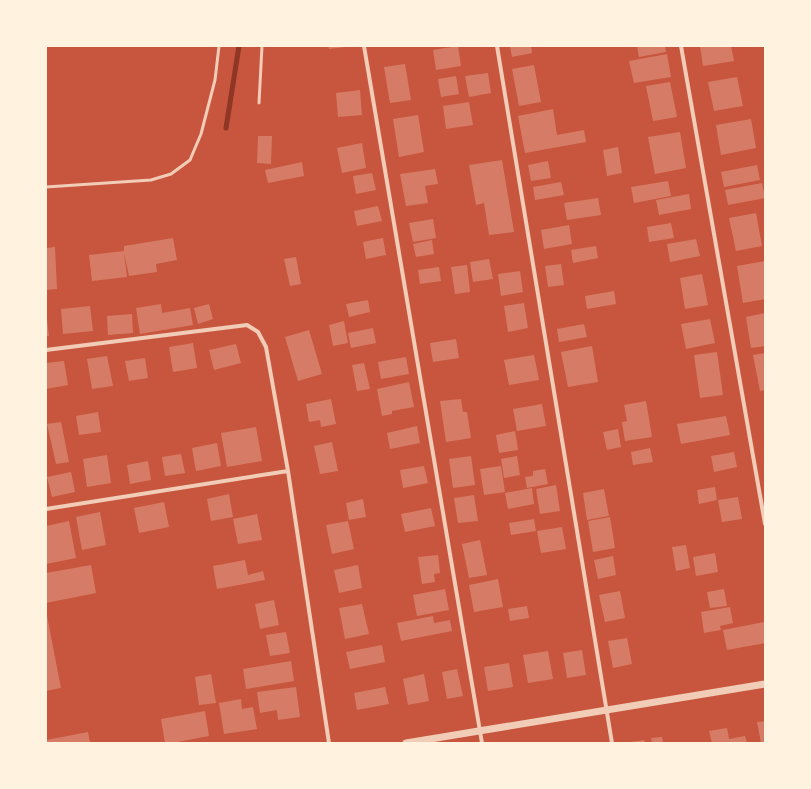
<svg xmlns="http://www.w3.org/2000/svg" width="811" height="789" viewBox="0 0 811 789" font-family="'Noto Sans',sans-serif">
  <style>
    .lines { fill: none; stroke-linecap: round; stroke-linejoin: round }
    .stream { stroke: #8f3625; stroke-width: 5 }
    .building { fill: #d67c66 }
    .service { stroke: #f1ccb7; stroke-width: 3 }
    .minor { stroke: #f1ccb7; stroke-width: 4 }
    .tertiary { stroke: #f1ccb7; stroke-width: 7 }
  </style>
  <rect width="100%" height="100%" fill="#c8553d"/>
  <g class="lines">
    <!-- stream -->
    <path class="stream" d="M226,128L239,46"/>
  </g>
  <!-- building -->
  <path class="building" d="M328,46H345V47L329,49Z
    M458,46L461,66L436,70L433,50Z
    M510,46H531L532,53L512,57Z
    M637,46H665L666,52L639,57Z
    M700,46H731L734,61L703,66Z
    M667,54L671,77L634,83L629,61Z
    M405,64L411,100L390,103L384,67Z
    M534,65L541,102L519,106L512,69Z
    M488,73L491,93L469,97L465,76Z
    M456,76L459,94L441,97L438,79Z
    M737,77L743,106L714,111L708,82Z
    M670,82L677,117L653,121L646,86Z
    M360,90L362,115L338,117L336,93Z
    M469,102L473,125L446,129L443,106Z
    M553,109L557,135L584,130L586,142L525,153L518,116Z
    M418,115L424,152L399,157L393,119Z
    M751,119L756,148L721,155L716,125Z
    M680,132L686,168L655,174L648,137Z
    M258,136H272L271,164L257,163Z
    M362,143L366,168L342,173L337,148Z
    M618,147L622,173L607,176L603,150Z
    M502,160L514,232L489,235L484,203L476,205L469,165Z
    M548,161L551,178L531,181L528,165Z
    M302,162L304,176L268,183L265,170Z
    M757,165L760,180L724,187L721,172Z
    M435,169L438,184L425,186L428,203L406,206L400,174Z
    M372,173L376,190L356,194L353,176Z
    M668,181L671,196L634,203L631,187Z
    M561,182L564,195L535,200L533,187Z
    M762,183L765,198L728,205L725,190Z
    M689,194L691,209L659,215L656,200Z
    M598,198L601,215L567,220L564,203Z
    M378,206L382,221L357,226L354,211Z
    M756,213L762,246L736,251L729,218Z
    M433,219L436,238L413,242L409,223Z
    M671,223L674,238L649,242L647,227Z
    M569,225L572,244L544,249L541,230Z
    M173,238L177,260L156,264L157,272L129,276L124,253L127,277L92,281L89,255L124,251V246Z
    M383,238L386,255L366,259L363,242Z
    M696,239L700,256L670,262L667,244Z
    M432,240L434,254L416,257L413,244Z
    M596,246L598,258L573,263L571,250Z
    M55,247L57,289L46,290V248Z
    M296,257L301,284L290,286L284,259Z
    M489,259L493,279L473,282L470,262Z
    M765,261V299L743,303L737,266Z
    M561,264L564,285L548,287L545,266Z
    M467,265L470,292L455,294L451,267Z
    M439,267L441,281L420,284L418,270Z
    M520,271L523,292L501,296L498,274Z
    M702,274L708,305L685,309L680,278Z
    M614,291L616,304L587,309L585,296Z
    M368,300L370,312L349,317L346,304Z
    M524,303L528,328L508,332L504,306Z
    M161,304L162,313L190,308L193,325L140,334L136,308Z
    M209,304L213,319L198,324L194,308Z
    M90,306L93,331L63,334L61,309Z
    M765,313V346L751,348L746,317Z
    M132,314L133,333L108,335L107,316Z
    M46,319H47L49,336H46Z
    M710,319L715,343L686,349L681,324Z
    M344,321L348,343L333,346L329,325Z
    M584,324L587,337L559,342L557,329Z
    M373,328L376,343L351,348L348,333Z
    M309,330L322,374L298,381L285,337Z
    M456,339L459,358L433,362L430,343Z
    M193,343L197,368L173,372L169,347Z
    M236,344L241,363L214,370L209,350Z
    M592,346L598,382L568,387L561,352Z
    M717,352L723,395L700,398L694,355Z
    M765,353V390L760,391L753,355Z
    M534,355L539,380L509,385L504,360Z
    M107,356L113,386L92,389L87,359Z
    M406,357L409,374L381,379L378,362Z
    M145,358L148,378L129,381L125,361Z
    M64,361L68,385L46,389V363Z
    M364,363L370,389L357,391L352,365Z
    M409,382L414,407L392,411V414L382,416L377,389Z
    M331,399L336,424L321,427L320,420L309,422L306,404Z
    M461,399L463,412H467L471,438L446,442L440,401Z
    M646,401L652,437L625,441L622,422L627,421L624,405Z
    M542,404L546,426L517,431L513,409Z
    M98,412L101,432L79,435L76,416Z
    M726,416L730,435L681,444L677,424Z
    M61,422L69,462L56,464L47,424Z
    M417,426L420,443L390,449L387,433Z
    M256,427L262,461L227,467L221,433Z
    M618,429L621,447L607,450L603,432Z
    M515,431L518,450L499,453L496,435Z
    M332,442L338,471L320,474L314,446Z
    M217,443L221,466L196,471L192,448Z
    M650,448L653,462L633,465L631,452Z
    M734,452L737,467L714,472L711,456Z
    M181,454L185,473L165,476L162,457Z
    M107,455L111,483L87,487L83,459Z
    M471,456L475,485L453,488L449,459Z
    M517,456L520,475L504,478L501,459Z
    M148,461L151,480L130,484L127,465Z
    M424,466L428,483L403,488L400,470Z
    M501,466L505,492L484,495L480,469Z
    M545,469L548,484L527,488L525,477L533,476V471Z
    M71,472L75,492L52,497L47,477Z
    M556,485L560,511L540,514L536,489Z
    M715,487L717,500L699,504L697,490Z
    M532,488L534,504L508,509L505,493Z
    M604,489L609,516L587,520L583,493Z
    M229,494L233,517L211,521L207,499Z
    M474,495L478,521L458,523L454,498Z
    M738,497L742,519L722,522L718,500Z
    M363,499L366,517L349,520L346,503Z
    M164,502L169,527L139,533L134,508Z
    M431,508L435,526L405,532L401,514Z
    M100,512L106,545L82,550L76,517Z
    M257,514L262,540L238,544L233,519Z
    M610,517L615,548L593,552L588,521Z
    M534,519L536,531L511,535L509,523Z
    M69,521L76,558L46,564V526Z
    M348,521L354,549L332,554L326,525Z
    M562,527L566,549L541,553L537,531Z
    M480,540L487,575L469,578L462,544Z
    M686,545L690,568L676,571L672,547Z
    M715,553L718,572L696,576L693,557Z
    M438,555L440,573L434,574L435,582L422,584L418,557Z
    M613,556L616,575L598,579L594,560Z
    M245,560L248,575L263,571L265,580L217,589L213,566Z
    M91,565L96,593L46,603V573Z
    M358,565L362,588L339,593L334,570Z
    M498,579L503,607L474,612L469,585Z
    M445,589L449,610L417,616L413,595Z
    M724,589L727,606L710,608L707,592Z
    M620,591L625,618L605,622L599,595Z
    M274,600L279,625L260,629L255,604Z
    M362,604L369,634L345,639L339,608Z
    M527,606L529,618L510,621L508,609Z
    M730,607L733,623L720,626L721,630L704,633L701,612Z
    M46,616H47L61,688L46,691Z
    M433,616L434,623L450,620L452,631L401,641L397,623Z
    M764,622L765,629V643L727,650L723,630Z
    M286,632L290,653L270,656L266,635Z
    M627,638L632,664L613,668L608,641Z
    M382,645L385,662L350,669L346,652Z
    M582,650L586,675L567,678L563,653Z
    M548,651L553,679L528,683L523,655Z
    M291,661L294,681L246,689L243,669Z
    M509,663L513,687L488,691L484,667Z
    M457,669L463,696L447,699L442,672Z
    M211,674L216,703L199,705L195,677Z
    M424,674L429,701L408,705L403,679Z
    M296,687L300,717L278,720L277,710L260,713L257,692Z
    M385,687L389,704L357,710L354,693Z
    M241,699L242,709L253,707L257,729L224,734L219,703Z
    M205,711L209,736L172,743H165L161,719Z
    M765,721V743H761L757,722Z
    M727,728L729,739L745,736L747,743H712L709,731Z
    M88,732L90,743H46V740Z
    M662,737L663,743H652L651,738Z
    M644,740L645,743H630V742Z"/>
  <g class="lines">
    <!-- service -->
    <path class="service" d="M259,103L262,46
      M46,187L151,180L171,174L190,160L201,134L215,80L219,46"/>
    <!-- minor -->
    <path class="minor" d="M364,46L482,743
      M497,46L612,743
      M681,46L765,524
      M46,350L247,325L258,332L266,347L288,471L329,743
      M46,509L288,471"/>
    <!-- tertiary -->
    <path class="tertiary" d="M406,743L765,684"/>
  </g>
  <!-- border -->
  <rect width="811" height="789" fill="none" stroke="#fff3e0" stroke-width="94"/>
</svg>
